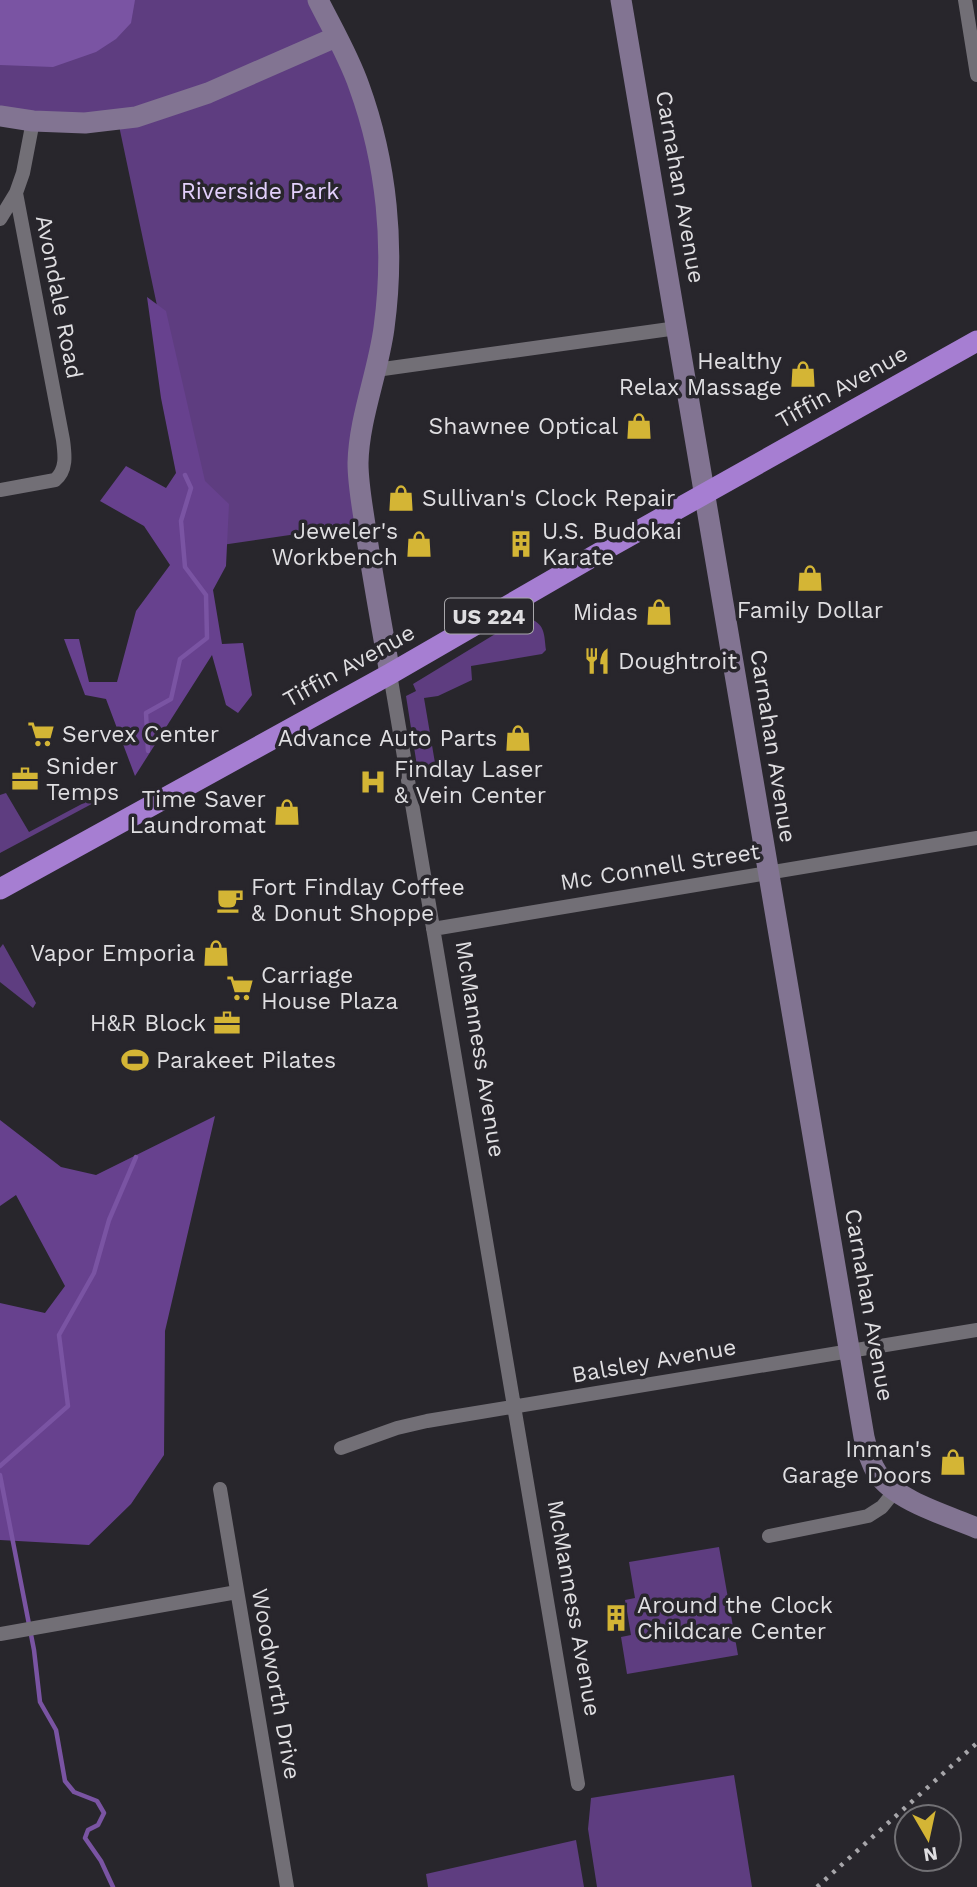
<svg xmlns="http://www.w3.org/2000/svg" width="977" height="1887" viewBox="0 0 977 1887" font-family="'Work Sans',sans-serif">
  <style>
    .green { fill: #5e3d80 }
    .forest { fill: #67418e }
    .water { fill: #7a54a3 }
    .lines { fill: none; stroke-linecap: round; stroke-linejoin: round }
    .stream { stroke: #7a54a3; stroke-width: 4.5 }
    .street { stroke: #726f76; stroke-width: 14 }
    .secondary { stroke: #827492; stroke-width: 21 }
    .highway { stroke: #a67ed2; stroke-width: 21 }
    .rail { stroke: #a7a6aa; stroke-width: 4.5; stroke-dasharray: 3.5 7; stroke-linecap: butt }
    .labels { text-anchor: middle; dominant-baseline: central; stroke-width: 7; stroke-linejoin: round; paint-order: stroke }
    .shield { fill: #28262c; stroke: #a8a7ab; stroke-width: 2 }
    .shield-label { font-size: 21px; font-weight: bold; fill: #dfdee1 }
    .street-label { font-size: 23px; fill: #dfdee1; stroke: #28262c }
    .park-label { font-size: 23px; fill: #e3d0fc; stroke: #28262c }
    .poi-label { font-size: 23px; fill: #dfdee1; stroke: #28262c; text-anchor: start }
  </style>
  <rect width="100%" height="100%" fill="#28262c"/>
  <!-- green -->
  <path class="green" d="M0,0H318L359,85L388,235L359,444L365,524L208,547L118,121L0,116Z
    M527,618C545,623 544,633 546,650L542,654L471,666L472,680L438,696L424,698L435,763L434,771L423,775L417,766L406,696L416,691L413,684L515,622Z
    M6,793L29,832L95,797L101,799L0,853V795Z
    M3,944L36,1003L33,1008L0,982V948Z
    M719,1547L738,1655L627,1674L621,1637L631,1635L625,1600L635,1598L629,1562Z
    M734,1775L752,1887H597L588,1829L591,1798Z
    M576,1840L584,1887H428L426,1874Z"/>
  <!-- forest -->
  <path class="forest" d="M147,297L166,311L205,481L229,504L226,566L213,590L222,644L243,643L252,695L238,713L226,705L212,655L135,776L106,699L85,695L64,639H79L89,682H117L136,611L170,565L144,526L100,501L126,466L166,488L176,473L161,398Z
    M215,1116L165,1331L164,1455L131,1504L89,1545L0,1540V1303L45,1313L65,1286L16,1195L0,1206V1120L61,1167L96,1175Z"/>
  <!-- water -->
  <path class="water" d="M0,0H135L131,23L116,39L96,52L53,67L0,65Z"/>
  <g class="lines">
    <!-- stream -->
    <path class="stream" d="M148,751L146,713L171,699L180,659L207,638L206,595L185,567L181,521L191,488L185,475
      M0,1466L68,1406L59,1335L94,1273L109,1220L136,1157
      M0,1475L34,1650L40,1702L56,1730L65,1781L74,1792L97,1801L104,1813L98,1825L88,1830L85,1838L101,1861L113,1887"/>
    <!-- street -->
    <path class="street" d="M965,0L977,75
      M0,219L16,193
      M376,370L677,328
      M0,490L55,480C67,470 65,455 63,440L16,193L23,173L33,121
      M390,674L578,1784
      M433,929L977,838
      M341,1448L397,1428L427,1421L977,1330
      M220,1489L287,1887
      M769,1536L868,1516L882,1507L894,1492
      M0,1634L237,1592"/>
    <!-- secondary -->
    <path class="secondary" d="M318,0C332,28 349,57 359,86C387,163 395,247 384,328C378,373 359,418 358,463C358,486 363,509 366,532C373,579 382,627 390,674
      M621,0L864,1437C867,1450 870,1462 877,1473C896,1501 946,1515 977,1528
      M0,116L33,121L85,123L136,117L208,93L336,37"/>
    <!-- highway -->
    <path class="highway" d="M0,889L390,674L599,553L977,341"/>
    <!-- rail -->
    <path class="rail" d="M817,1887L977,1743"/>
  </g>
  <!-- icons -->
  <defs>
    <symbol id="shop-bare" viewBox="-9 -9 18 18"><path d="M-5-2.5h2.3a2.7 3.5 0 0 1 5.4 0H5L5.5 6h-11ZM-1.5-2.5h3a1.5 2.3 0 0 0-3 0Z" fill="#d4b535" stroke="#28262c" stroke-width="2.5" paint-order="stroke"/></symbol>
    <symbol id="building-bare" viewBox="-9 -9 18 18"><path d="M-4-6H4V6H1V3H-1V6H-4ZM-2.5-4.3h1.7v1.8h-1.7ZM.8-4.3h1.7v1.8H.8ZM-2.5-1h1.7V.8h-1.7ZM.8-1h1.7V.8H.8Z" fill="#d4b535" stroke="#28262c" stroke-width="2.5" paint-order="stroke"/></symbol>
    <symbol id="restaurant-bare" viewBox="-9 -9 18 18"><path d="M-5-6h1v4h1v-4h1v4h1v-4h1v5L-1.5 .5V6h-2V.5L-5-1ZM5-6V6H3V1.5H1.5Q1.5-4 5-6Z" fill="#d4b535" stroke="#28262c" stroke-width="2.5" paint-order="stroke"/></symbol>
    <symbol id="supermarket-bare" viewBox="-9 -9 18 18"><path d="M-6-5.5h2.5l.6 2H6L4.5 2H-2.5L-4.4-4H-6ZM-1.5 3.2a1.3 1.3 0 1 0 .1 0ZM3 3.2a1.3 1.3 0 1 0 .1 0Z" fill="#d4b535" stroke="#28262c" stroke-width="2.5" paint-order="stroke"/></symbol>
    <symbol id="office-bare" viewBox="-9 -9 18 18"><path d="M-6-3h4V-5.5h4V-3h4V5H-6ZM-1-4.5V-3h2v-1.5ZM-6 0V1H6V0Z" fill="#d4b535" stroke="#28262c" stroke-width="2.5" paint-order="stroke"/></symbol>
    <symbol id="hospital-bare" viewBox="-9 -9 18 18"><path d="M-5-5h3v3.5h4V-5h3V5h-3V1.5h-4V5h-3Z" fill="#d4b535" stroke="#28262c" stroke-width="2.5" paint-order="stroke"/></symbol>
    <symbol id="cafe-bare" viewBox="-9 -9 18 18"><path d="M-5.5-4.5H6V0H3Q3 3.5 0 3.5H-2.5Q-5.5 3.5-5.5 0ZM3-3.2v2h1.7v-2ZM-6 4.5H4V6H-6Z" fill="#d4b535" stroke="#28262c" stroke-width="2.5" paint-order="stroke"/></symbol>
    <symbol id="stadium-bare" viewBox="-9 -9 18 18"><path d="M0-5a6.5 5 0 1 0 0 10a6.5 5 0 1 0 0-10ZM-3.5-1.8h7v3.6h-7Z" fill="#d4b535" stroke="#28262c" stroke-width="2.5" paint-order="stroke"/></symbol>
  </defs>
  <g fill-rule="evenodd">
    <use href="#shop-bare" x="784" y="355" width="38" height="38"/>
    <use href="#shop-bare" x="620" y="407" width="38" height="38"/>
    <use href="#shop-bare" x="382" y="479" width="38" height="38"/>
    <use href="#shop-bare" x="400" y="525" width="38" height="38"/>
    <use href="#building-bare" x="502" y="525" width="38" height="38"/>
    <use href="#shop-bare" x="791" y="559" width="38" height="38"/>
    <use href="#shop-bare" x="640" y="593" width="38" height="38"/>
    <use href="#restaurant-bare" x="578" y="642" width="38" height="38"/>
    <use href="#supermarket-bare" x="22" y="715" width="38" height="38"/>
    <use href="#shop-bare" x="499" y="719" width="38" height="38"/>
    <use href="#office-bare" x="6" y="760" width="38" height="38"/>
    <use href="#hospital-bare" x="354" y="763" width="38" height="38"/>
    <use href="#shop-bare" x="268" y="793" width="38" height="38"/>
    <use href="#cafe-bare" x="211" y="881" width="38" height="38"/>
    <use href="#shop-bare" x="197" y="934" width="38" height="38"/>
    <use href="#supermarket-bare" x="221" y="969" width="38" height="38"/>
    <use href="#office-bare" x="208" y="1004" width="38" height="38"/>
    <use href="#stadium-bare" x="116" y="1041" width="38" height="38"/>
    <use href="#shop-bare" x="934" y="1443" width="38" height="38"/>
    <use href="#building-bare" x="597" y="1599" width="38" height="38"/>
  </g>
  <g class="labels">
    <!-- shield labels -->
    <rect class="shield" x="445" y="598.5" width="88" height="35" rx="5"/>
    <g class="shield-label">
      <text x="489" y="616">US 224</text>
    </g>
    <!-- street labels -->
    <g class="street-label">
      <text transform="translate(680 187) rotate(80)">Carnahan Avenue</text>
      <text transform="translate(59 297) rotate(79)">Avondale Road</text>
      <text transform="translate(842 387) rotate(-29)">Tiffin Avenue</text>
      <text transform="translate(349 666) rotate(-29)">Tiffin Avenue</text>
      <text transform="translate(773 746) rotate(81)">Carnahan Avenue</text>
      <text transform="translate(660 867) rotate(-9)">Mc Connell Street</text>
      <text transform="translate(480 1049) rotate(81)">McManness Avenue</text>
      <text transform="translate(869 1305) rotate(80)">Carnahan Avenue</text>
      <text transform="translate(654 1361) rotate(-10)">Balsley Avenue</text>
      <text transform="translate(574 1608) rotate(80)">McManness Avenue</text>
      <text transform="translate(276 1684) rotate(80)">Woodworth Drive</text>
    </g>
    <!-- park labels -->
    <g class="park-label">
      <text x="260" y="191">Riverside Park</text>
    </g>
    <!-- poi labels -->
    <g class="poi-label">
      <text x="782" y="361" text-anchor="end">Healthy<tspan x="782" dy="26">Relax Massage</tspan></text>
      <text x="618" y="426" text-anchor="end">Shawnee Optical</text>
      <text x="422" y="498">Sullivan's Clock Repair</text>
      <text x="398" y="531" text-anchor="end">Jeweler's<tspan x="398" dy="26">Workbench</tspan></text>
      <text x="542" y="531">U.S. Budokai<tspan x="542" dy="26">Karate</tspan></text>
      <text x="810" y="610" text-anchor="middle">Family Dollar</text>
      <text x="638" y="612" text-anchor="end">Midas</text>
      <text x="618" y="661">Doughtroit</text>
      <text x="62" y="734">Servex Center</text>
      <text x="497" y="738" text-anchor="end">Advance Auto Parts</text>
      <text x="46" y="766">Snider<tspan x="46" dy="26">Temps</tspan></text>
      <text x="394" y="769">Findlay Laser<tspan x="394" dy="26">&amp; Vein Center</tspan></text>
      <text x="266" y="799" text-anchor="end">Time Saver<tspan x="266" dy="26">Laundromat</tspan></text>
      <text x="251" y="887">Fort Findlay Coffee<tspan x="251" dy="26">&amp; Donut Shoppe</tspan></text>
      <text x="195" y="953" text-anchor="end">Vapor Emporia</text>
      <text x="261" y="975">Carriage<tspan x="261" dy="26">House Plaza</tspan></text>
      <text x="206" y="1023" text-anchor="end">H&amp;R Block</text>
      <text x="156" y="1060">Parakeet Pilates</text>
      <text x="932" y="1449" text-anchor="end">Inman's<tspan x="932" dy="26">Garage Doors</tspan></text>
      <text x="637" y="1605">Around the Clock<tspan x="637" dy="26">Childcare Center</tspan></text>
    </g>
  </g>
  <!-- north arrow -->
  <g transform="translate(928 1838) rotate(171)"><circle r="33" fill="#28262c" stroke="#717074" stroke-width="2"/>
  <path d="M0-5L12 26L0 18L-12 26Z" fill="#d4b535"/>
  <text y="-10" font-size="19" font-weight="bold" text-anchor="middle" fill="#dfdee1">N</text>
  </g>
</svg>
